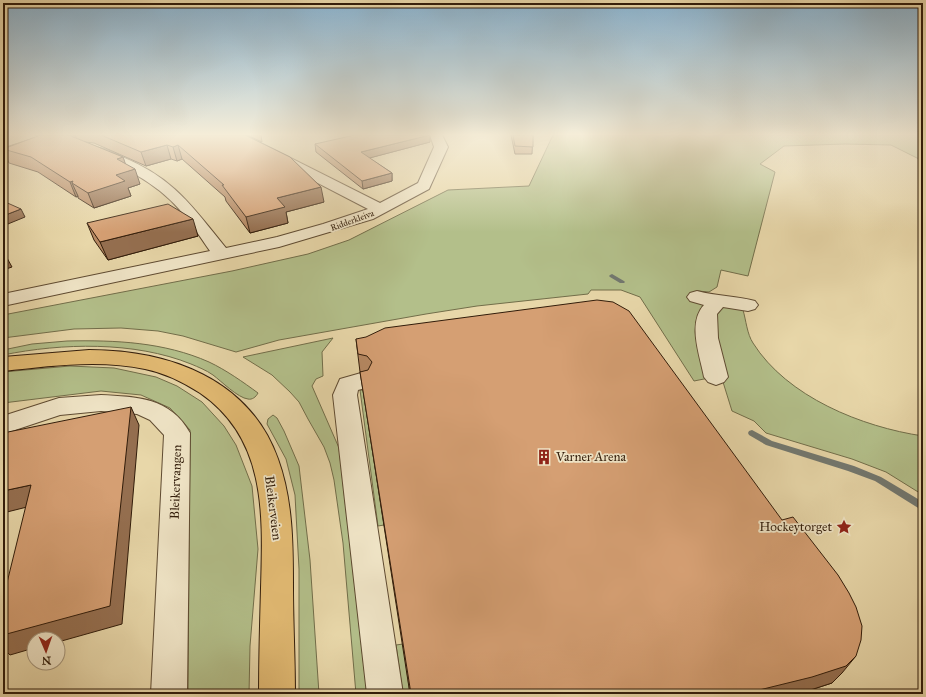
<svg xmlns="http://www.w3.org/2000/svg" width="926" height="697" viewBox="0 0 926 697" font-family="'IM FELL Great Primer',serif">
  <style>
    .green { fill: #b3bf8a; stroke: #726e4a }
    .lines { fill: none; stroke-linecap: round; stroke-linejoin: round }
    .stream { fill: #727870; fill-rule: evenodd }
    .minor-casing { stroke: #5f4b32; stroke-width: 2 }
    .major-casing { stroke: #311c0a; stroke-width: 2 }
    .minor { fill: #f0e5c7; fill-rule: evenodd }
    .major { fill: #e4bc74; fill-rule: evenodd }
    .wall { fill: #b78963; stroke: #311c0a }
    .shaded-wall { fill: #956f50; stroke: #311c0a }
    .building { fill: #d59f73; stroke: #311c0a }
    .labels { text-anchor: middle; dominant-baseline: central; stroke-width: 3.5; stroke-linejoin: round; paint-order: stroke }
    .far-street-label { font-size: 9px; fill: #311c0a; stroke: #f0e5c7 }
    .near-poi-label { font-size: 13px; fill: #311c0a; stroke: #f0e5c7; text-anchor: start }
    .near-street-label { font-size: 13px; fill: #311c0a; stroke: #f0e5c7 }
  </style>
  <rect width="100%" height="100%" fill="#e8d7a9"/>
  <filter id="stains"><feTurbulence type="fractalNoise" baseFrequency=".005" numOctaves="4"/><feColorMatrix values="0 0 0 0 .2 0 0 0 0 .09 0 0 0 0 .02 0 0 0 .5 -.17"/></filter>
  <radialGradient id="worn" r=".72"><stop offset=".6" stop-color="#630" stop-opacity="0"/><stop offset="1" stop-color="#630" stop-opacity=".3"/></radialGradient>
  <!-- green -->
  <path class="green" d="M553,135H923V161L891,145L845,144L784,146L760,164L775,172L748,276L721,270L717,287L709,292L698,291L696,301L704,303C693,318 705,361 709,378L694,381L640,297L621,290H591L588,294L477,306L426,314L279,340L236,352L183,336L158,331L121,328L74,329L3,338V315L232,271L308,254L349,240L448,190L529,186Z
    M725,305L743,310C746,320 747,334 753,343C787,397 862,427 923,436V495L886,472L852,459L766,433L754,421L732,411L723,382L713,316L718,308Z
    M333,338L322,352L323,376L316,379L312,386L339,448L367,694H356L343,543L334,480L330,463L324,447L308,419L299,402L290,392L272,375L243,357Z
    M67,341C115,340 164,342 209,362C226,370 243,382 258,393C256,397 252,400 248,399C238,398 221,381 213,375C206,370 198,367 191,364C134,341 62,343 3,355V350L32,344Z
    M70,366L114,368L156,377L177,386L202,402L224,426L236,445L252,486L258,549L250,646L249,694H188L190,430L170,408L141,395L101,391L3,403V372Z
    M360,390H363L384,525L378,526Z
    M273,415L277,418L284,431L299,466L310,560L319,694H299V569L295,495L286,459L267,424L268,419Z
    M403,644L410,694H403L396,645Z"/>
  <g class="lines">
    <!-- stream -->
    <path class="stream" d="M612,274L624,281L625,282L624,283H620L610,277L609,276L610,275Z
      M752,430L772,441L854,466L881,477L923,502V511L875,481L848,471L766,445L749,435L748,433L749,431Z"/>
    <defs>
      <path id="minor" d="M230,135H245L380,203L418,183L434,147L430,135H442L448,147L429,189L373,219L279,247L3,306V294L210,251C200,237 191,222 179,209C155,182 124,167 91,154L89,151L91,148C101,146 112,152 120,156C174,178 191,205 226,248L277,237L323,224L368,209L231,138Z
        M697,291C716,296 736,296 755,301L758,305L755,309L748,311L723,307L717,314L718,338L728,377L724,382L716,385L708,382L704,377C700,356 687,323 704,305L690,301L687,297L690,293Z
        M361,373L369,375L373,381L369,387L358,390L357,395L403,694H367L333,395L340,379Z
        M101,395C137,397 170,397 190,433L187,694H151L164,435L150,420L137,414L101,411L60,415L3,434V416L59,398Z"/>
      <path id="major" d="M89,350C168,350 249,378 278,459C293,500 293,545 293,588C293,623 295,659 295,694H259C259,659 260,623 261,588C263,515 267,439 200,393C183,382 165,373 145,369C99,359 49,366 3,371V357Z"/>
    </defs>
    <!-- minor casing -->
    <use href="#minor" class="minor-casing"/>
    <!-- major casing -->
    <use href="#major" class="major-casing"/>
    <!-- minor -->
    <use href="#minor" class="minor"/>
    <!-- major -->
    <use href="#major" class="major"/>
  </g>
  <!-- wall -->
  <path class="wall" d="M36,135H245L324,202L286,212L288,223L250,233L226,201L225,197L182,159L177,161L171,159L146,166L94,143L85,142L123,157L125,164L140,184L128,188L131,196L94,208L78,198V196L76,197L38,172L9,163L3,148L37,137Z
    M247,135H261L262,142Z
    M511,135H533L532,154H515Z
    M430,142L369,158L392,173V181L363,189L316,152L315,144Z
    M87,223L198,236L108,260L94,240Z
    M356,339L842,673L832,683L798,694H410L363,390L360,372H361H360Z"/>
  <!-- shaded-wall -->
  <path class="shaded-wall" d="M70,135H75L77,141Z
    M430,135V142L362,160L361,152Z
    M167,145L171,159L146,166L141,152Z
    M178,145L182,159L177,161L173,147Z
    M123,157L128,171L135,169L140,184L128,188L131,196L94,208L88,193L116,175L117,159Z
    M392,173V181L363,189L362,181Z
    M73,181L72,183L78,196L76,197L70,182Z
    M321,187L324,202L286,212L288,223L250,233L246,217L277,198Z
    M21,209L25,217L3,226V216Z
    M193,219L198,236L108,260L100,242Z
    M7,258L12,267L3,270V259Z
    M131,407L139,425L122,624L58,642V639H34V648L10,655L3,648V635Z
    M31,485L43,503L3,513V491Z
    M856,656L842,673L832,683L798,694H743Z"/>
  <!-- building -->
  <path class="building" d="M37,135H70L71,136L123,157L117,159L135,169L116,175L125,181L88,193L72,183L73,181L70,182L31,157L3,149L38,136Z
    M101,135H245L290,157L321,187L277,198L285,207L246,217L222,185H224L178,145L173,147L167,145L141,152Z
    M355,135H430L361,152L392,173L362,181L315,144Z
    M513,135H533V147L515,146Z
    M3,201L21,209L3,216Z
    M168,204L193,219L100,242L87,223Z
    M3,255L7,258L3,259Z
    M597,300L613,302L629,311L782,520L793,517L838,575L849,593L856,607L862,626L861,640L856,656L846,666L812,677L743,694H411L360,372L368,370L372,362L367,356L358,354L356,339L366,337L385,328Z
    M131,407L110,606L3,635V599L31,485L3,491V433Z"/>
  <!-- sky -->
  <linearGradient id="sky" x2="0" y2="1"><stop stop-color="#8ab5d3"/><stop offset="0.58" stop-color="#f5edd8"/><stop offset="1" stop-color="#f5edd8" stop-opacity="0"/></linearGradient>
  <rect width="926" height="232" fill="url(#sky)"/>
  <!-- icons -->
  <defs>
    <symbol id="building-bare" viewBox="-9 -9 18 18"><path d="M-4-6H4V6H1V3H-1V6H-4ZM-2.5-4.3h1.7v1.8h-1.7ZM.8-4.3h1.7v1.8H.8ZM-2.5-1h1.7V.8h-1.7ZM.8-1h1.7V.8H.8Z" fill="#8f2418" stroke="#f0e5c7" stroke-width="2.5" paint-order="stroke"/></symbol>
    <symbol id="sight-bare" viewBox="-9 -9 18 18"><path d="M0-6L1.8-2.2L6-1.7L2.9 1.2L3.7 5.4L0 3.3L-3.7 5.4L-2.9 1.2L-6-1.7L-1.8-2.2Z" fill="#8f2418" stroke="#f0e5c7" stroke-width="2.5" paint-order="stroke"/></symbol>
  </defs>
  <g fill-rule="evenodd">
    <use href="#building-bare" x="533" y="446" width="22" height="22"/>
    <use href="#sight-bare" x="833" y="516" width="22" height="22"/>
  </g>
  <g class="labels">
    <!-- far-street labels -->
    <g class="far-street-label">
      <text transform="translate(352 220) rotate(-20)">Ridderkleiva</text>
    </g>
    <!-- near-poi labels -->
    <g class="near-poi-label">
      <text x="556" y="457">Varner Arena</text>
      <text x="832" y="527" text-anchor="end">Hockeytorget</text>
    </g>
    <!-- near-street labels -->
    <g class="near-street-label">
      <text transform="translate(176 482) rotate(-88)">Bleikervangen</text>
      <text transform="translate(273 508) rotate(83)">Bleikerveien</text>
    </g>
  </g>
  <!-- margin -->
  <rect width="926" height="697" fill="none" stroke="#e8d7a9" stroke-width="16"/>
  <rect x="4" y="4" width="918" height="689" fill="none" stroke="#311c0a" stroke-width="2"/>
  <rect x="8" y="8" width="910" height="681" fill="none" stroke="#311c0a"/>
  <!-- north arrow -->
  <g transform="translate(46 651) rotate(178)"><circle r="19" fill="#f0e5c7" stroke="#a4957b"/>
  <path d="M0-3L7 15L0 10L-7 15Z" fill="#8f2418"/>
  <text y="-6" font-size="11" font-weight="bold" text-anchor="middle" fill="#311c0a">N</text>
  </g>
  <rect width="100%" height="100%" filter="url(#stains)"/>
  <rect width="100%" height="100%" fill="url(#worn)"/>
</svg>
